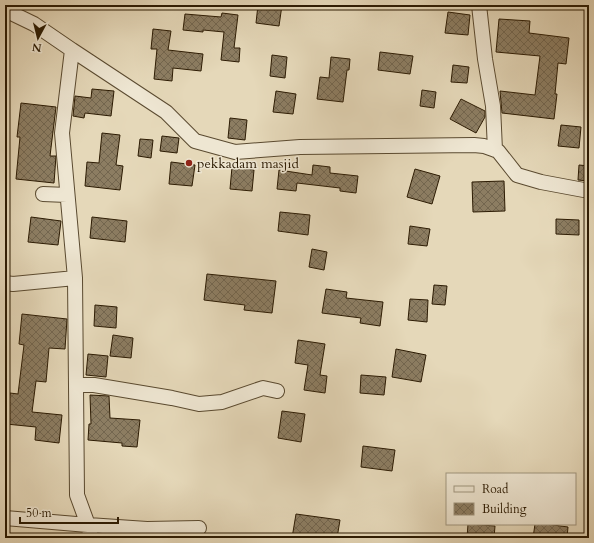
<svg xmlns="http://www.w3.org/2000/svg" width="594" height="543" viewBox="0 0 594 543" font-family="Cardo,serif">
  <style>
    .building { fill: url(#building-cross-hatch); stroke: #2c1b03 }
    .lines { fill: none; stroke-linecap: round; stroke-linejoin: round }
    .minor-casing { stroke: #5a4a30; stroke-width: 16 }
    .minor { stroke: #eee6d2; stroke-width: 14 }
    .poi-dot { fill: #8f2418; stroke: #eee6d2; stroke-width: 1.5 }
    .labels { text-anchor: middle; dominant-baseline: central; stroke-width: 3; stroke-linejoin: round; paint-order: stroke }
    .poi-label { font-size: 14px; fill: #2c1b03; stroke: #eee6d2; text-anchor: start }
  </style>
  <defs>
    <pattern id="building-cross-hatch" width="8" height="8" patternUnits="userSpaceOnUse"><rect width="8" height="8" fill="#8c7d62"/><path d="M0 0l8 8M0 8l8-8" fill="none" stroke="#73664f"/></pattern>
  </defs>
  <rect width="100%" height="100%" fill="#e5d8b9"/>
  <filter id="stains"><feTurbulence type="fractalNoise" baseFrequency=".005" numOctaves="4"/><feColorMatrix values="0 0 0 0 .2 0 0 0 0 .09 0 0 0 0 .02 0 0 0 .5 -.17"/></filter>
  <radialGradient id="worn" r=".72"><stop offset=".6" stop-color="#630" stop-opacity="0"/><stop offset="1" stop-color="#630" stop-opacity=".3"/></radialGradient>
  <!-- building -->
  <path class="building" d="M258,5H282L279,26L256,23Z
    M448,12L470,15L468,35L445,33Z
    M222,13L238,15L234,48H240L239,62L221,60L224,32L203,30V32L183,30L185,14L221,17Z
    M499,19L530,21L529,33L569,38L566,64L558,63L555,94H557L554,119L502,113L500,91L535,95L540,56L496,52Z
    M153,29L171,31L168,50L203,54L201,71L173,68L172,81L154,79L157,49H151Z
    M380,52L413,56L410,74L378,70Z
    M272,55L287,57L285,78L270,76Z
    M331,57L350,59L349,70H347L343,102L317,99L320,77L329,78Z
    M453,65L469,67L467,83L451,82Z
    M92,89L114,91L111,116L85,113L84,118L73,116L75,96L91,98Z
    M422,90L436,92L434,108L420,106Z
    M276,91L296,94L293,114L273,112Z
    M461,99L485,111V117L476,133L450,119Z
    M21,103L56,107L50,156H56L54,183L16,179L20,137H17Z
    M230,118L247,120L245,140L228,138Z
    M561,125L581,127L579,148L558,146Z
    M102,133L120,135L116,165L123,166L120,190L85,186L87,162L99,163Z
    M162,136L179,138L177,153L160,151Z
    M140,139L153,140L151,158L138,156Z
    M171,162L195,165L192,186L169,184Z
    M313,165L330,167V173L358,176L356,193L340,191V188L297,183L296,191L277,189L279,170L312,175Z
    M579,165L589,166V181L578,180Z
    M232,167L254,170L252,191L230,189Z
    M415,169L440,176L432,204L407,197Z
    M504,181L505,211L473,212L472,182Z
    M280,212L310,215L308,235L278,231Z
    M31,217L61,221L58,245L28,242Z
    M92,217L127,221L125,242L90,238Z
    M556,219L579,220V235L556,234Z
    M410,226L430,229L427,246L408,244Z
    M312,249L327,252L324,270L309,267Z
    M207,274L276,281L272,313L244,310L245,305L204,300Z
    M434,285L447,286L445,305L432,304Z
    M326,289L347,292L346,298L383,302L380,326L360,323L361,318L322,313Z
    M410,299L428,300L427,322L408,320Z
    M95,305L117,307L116,328L94,326Z
    M22,314L67,319L65,349L49,348L46,382L36,381L32,412L62,415L59,443L35,440L36,427L6,424L10,393L18,394L24,345L19,344Z
    M113,335L133,338L131,358L110,356Z
    M298,340L325,344L320,375L327,376L325,393L304,390L308,365L295,363Z
    M396,349L426,355L421,382L392,377Z
    M88,354L108,356L106,377L86,375Z
    M361,375L386,377L384,395L360,393Z
    M90,395L109,396L110,418L140,420L137,447L122,446V443L88,440L89,424H91Z
    M282,411L305,414L301,442L278,438Z
    M363,446L395,450L392,471L361,467Z
    M296,514L340,520L337,538H292Z
    M468,524L495,526L494,538H467Z
    M535,524H546L568,527L567,538H533Z"/>
  <g class="lines">
    <defs>
      <path id="minor" d="M479,5L485,59L493,106L495,150
        M5,10L34,24L72,50
        M43,194L67,195
        M5,283L13,284L75,278
        M76,385H94L172,398L199,404L222,402L263,388L277,391
        M5,518L88,525L77,495L75,278L62,133L72,50L166,112L195,141L235,152L300,147L474,145L484,146L498,151L517,175L541,182L589,191
        M91,538L88,525L147,529L199,528"/>
    </defs>
    <!-- minor casing -->
    <use href="#minor" class="minor-casing"/>
    <!-- minor -->
    <use href="#minor" class="minor"/>
  </g>
  <!-- markers -->
  <circle class="poi-dot" cx="189" cy="163" r="4"/>
  <g class="labels">
    <!-- poi labels -->
    <g class="poi-label">
      <text x="197" y="163">pekkadam masjid</text>
    </g>
  </g>
  <!-- margin -->
  <rect width="594" height="543" fill="none" stroke="#e5d8b9" stroke-width="20"/>
  <rect x="6" y="6" width="582" height="531" fill="none" stroke="#2c1b03" stroke-width="2"/>
  <rect x="10" y="10" width="574" height="523" fill="none" stroke="#2c1b03"/>
  <!-- legend -->
  <rect x="446" y="473" width="130" height="52" fill="#eee6d2" stroke="#a0957f"/>
  <rect x="454" y="486" width="20" height="6" fill="#eee6d2" stroke="#a0957f"/>
  <text x="482" y="493" font-size="12" fill="#2c1b03">Road</text>
  <rect x="454" y="503" width="20" height="12" fill="url(#building-cross-hatch)" stroke="#a0957f"/>
  <text x="482" y="513" font-size="12" fill="#2c1b03">Building</text>
  <!-- north arrow -->
  <g transform="translate(38 38) rotate(187)" stroke="#eee6d2" stroke-width="3" paint-order="stroke">
  <path d="M0-3L7 15L0 10L-7 15Z" fill="#2c1b03"/>
  <text y="-6" font-size="11" font-weight="bold" text-anchor="middle" fill="#2c1b03">N</text>
  </g>
  <!-- scale -->
  <path d="M20 517v6h98v-6" fill="none" stroke="#2c1b03" stroke-width="2"/>
  <text x="26" y="517" font-size="12" fill="#2c1b03" stroke="#eee6d2" stroke-width="3" paint-order="stroke">50 m</text>
  <rect width="100%" height="100%" filter="url(#stains)"/>
  <rect width="100%" height="100%" fill="url(#worn)"/>
</svg>
